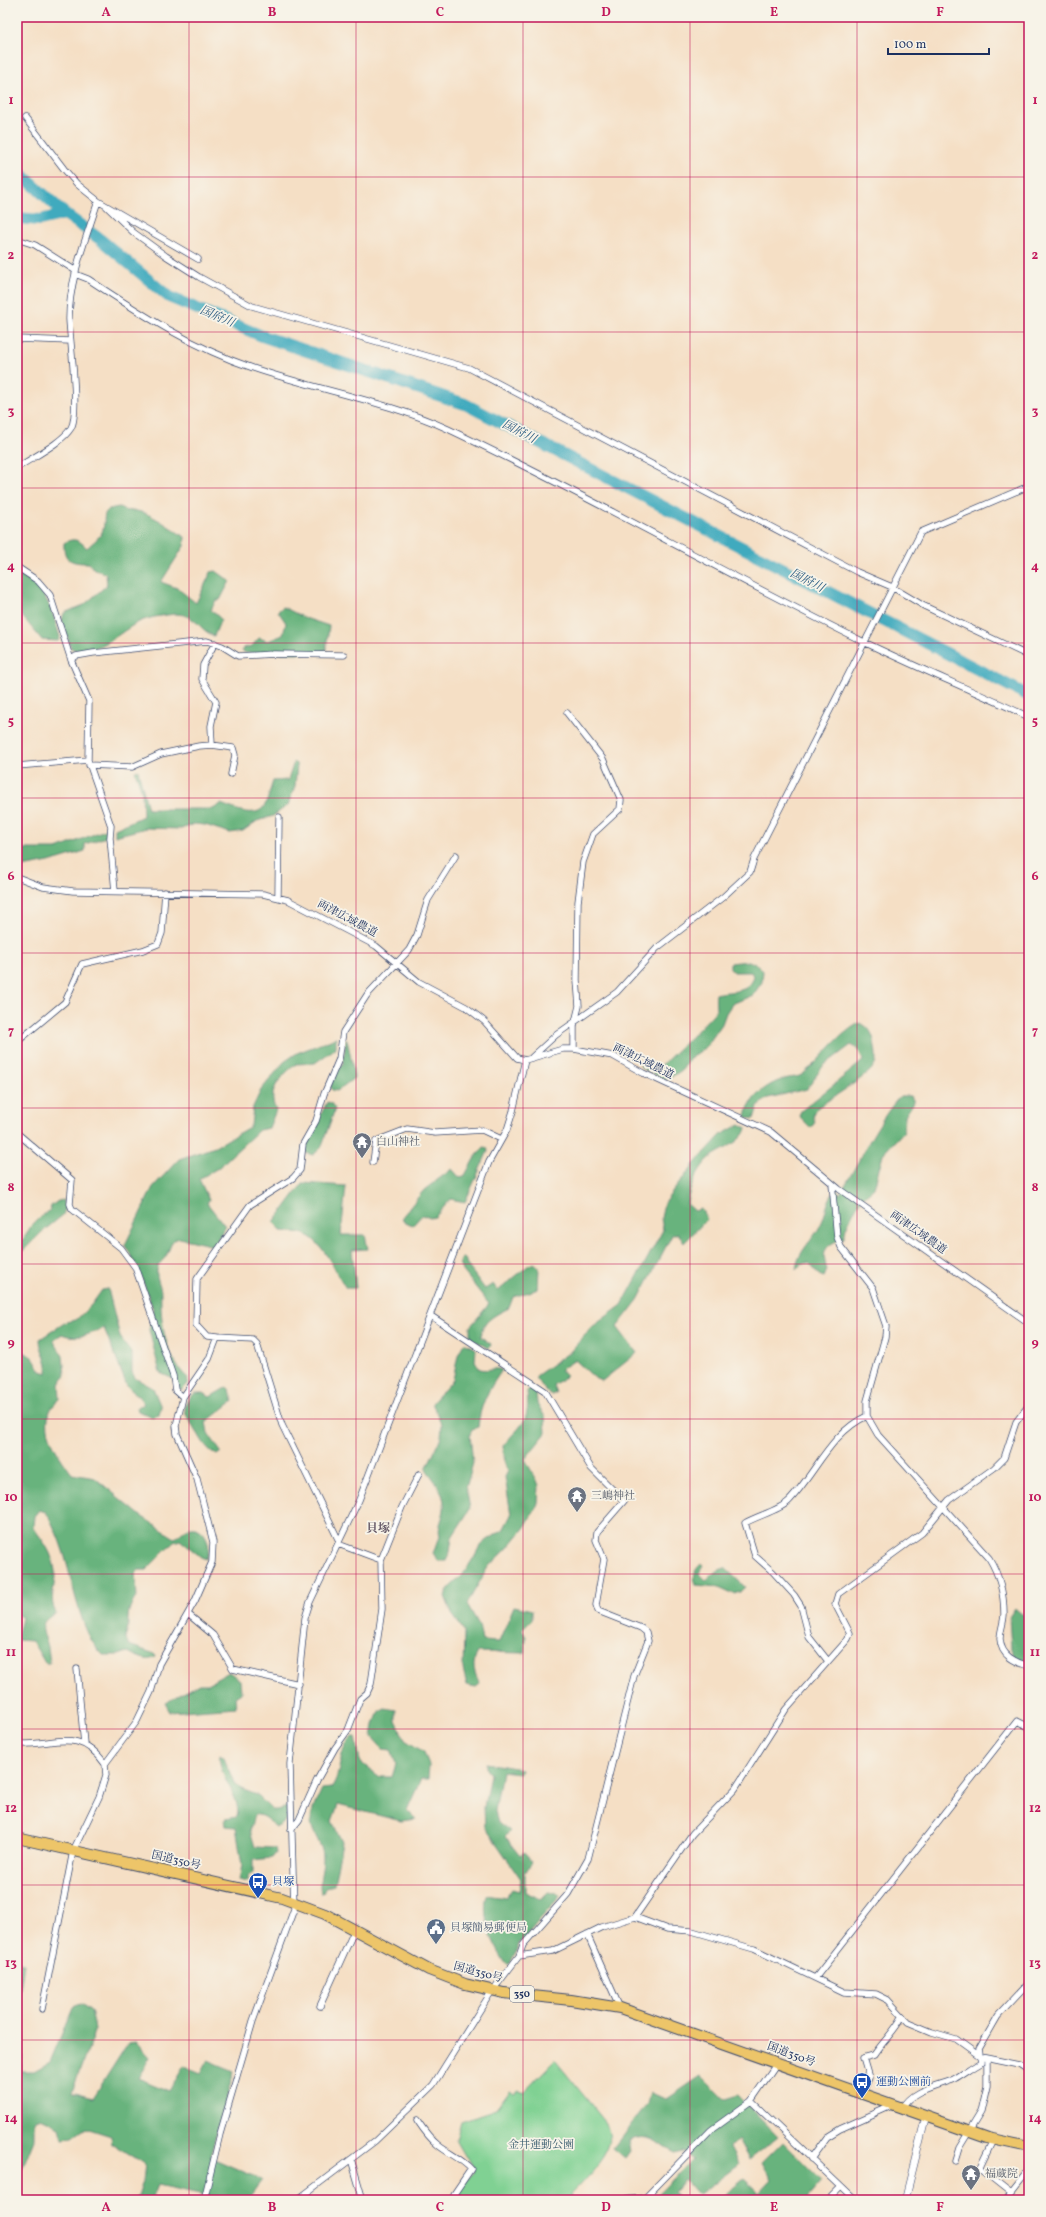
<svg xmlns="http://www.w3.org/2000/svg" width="1046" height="2217" viewBox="0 0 1046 2217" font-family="Vollkorn,'Noto Serif JP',serif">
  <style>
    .green { fill: #80d193; stroke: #4e8078 }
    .forest { fill: #68b37d; stroke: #42716e }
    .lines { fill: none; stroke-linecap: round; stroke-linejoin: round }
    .river { stroke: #3faabe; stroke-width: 12 }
    .minor-casing { stroke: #3c496d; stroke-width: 7 }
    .tertiary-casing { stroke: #3c496d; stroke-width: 8 }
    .trunk-casing { stroke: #3c496d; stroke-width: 12 }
    .minor { stroke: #fff; stroke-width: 5.5 }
    .tertiary { stroke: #fff; stroke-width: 7 }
    .trunk { stroke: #edc569; stroke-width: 10 }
    .grid { fill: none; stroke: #c2185b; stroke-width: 1; stroke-opacity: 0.55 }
    .labels { text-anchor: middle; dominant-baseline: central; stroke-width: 3.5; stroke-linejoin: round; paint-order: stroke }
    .shield { fill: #f7f3e8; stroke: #5d6a87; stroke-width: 1 }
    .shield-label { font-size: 10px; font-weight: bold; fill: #1b2f5e }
    .street-label { font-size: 11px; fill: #1b2f5e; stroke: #f7f3e8 }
    .worship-label { font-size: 11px; fill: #5b616d; stroke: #f7f3e8; text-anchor: start }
    .transit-label { font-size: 11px; fill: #164399; stroke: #f7f3e8; text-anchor: start }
    .service-label { font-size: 11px; fill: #4e5e75; stroke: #f7f3e8; text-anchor: start }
    .park-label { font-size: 11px; fill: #34586b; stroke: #f7f3e8 }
    .water-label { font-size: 12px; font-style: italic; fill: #285a80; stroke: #f7f3e8 }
    .neighbourhood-label { font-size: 12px; font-weight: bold; fill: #645866; stroke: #f7f3e8 }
    .neatline { fill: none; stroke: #c2185b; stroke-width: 1.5 }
    .grid-label { font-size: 13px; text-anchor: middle; font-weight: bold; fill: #c2185b }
  </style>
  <rect width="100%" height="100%" fill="#f7f3e8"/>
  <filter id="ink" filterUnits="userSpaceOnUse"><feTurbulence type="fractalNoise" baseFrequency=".025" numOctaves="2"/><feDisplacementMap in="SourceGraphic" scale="8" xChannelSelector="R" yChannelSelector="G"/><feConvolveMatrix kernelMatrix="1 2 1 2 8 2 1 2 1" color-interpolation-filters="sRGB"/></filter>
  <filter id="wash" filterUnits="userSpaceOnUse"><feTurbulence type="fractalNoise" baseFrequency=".012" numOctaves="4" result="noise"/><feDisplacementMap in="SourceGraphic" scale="16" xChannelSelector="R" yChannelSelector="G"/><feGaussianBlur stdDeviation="0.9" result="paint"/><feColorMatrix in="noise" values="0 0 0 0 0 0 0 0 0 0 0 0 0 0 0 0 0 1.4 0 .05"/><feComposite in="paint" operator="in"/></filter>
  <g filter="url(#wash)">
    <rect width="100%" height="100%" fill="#f5dfc5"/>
    <!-- green -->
    <path class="green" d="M555,2060L606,2123C608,2129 611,2137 609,2144C604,2161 584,2180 571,2194L574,2200H464L459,2196L458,2192L474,2171L456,2140L461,2121L496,2109L510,2090L514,2093L518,2090L524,2092Z"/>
    <!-- forest -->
    <path class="forest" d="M120,507L126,511C145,507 168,527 185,537L184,546L161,582L177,588L196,603L211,572L216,571L230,581L220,600H216L211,610L221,619L214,636C200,631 196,614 176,614C165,615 149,617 139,622C120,631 93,660 71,648L62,620L64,613L84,605L107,585L106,574L94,569L89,563C73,563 63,562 64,543C74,537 79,540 87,548C91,544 98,539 101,534C109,521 96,509 120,507Z
      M17,573C47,588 51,608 60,637L58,641L42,640L17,610Z
      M283,607L305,618L329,626L326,650L323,653H246L242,651L243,648L252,646L259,638L268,641L283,635L286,623L278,611Z
      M294,762L297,765L295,786L288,805L273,816L257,821L243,831L230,833L205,825L194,824L181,829L146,828L115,836V829L143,816L142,792L135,771L138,770L148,809H213L221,804C232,808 257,820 265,805C269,798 270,789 273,781L288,780Z
      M107,829L106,837L85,844V851L49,862L17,868V849H57Z
      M749,961L759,966L763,971L762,982L753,995L732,1004L726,1013L722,1024L706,1047L689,1059L682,1070L668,1079L660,1077L642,1068L640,1065L648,1060L658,1068C665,1063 714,1015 716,1010C716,1005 715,999 716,994C730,990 748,995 754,977L751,972H734L730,968V963Z
      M859,1023C869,1026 872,1033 874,1041C875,1048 878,1059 874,1066C869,1076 829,1099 817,1108L813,1116L815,1122L811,1128L799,1116L801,1111L863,1061C862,1055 857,1047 851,1045L823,1066L807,1089L768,1098L758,1106L754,1119L746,1117C748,1098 768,1083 785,1079C790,1077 798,1078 803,1074C823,1058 836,1036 859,1023Z
      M336,1038V1048L315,1063L296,1064C281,1076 266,1091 276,1110L269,1128L259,1130L218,1168L199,1179L209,1200L207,1203L225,1226L214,1246L180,1238L173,1240C170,1246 168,1254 164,1259C162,1261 159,1264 158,1266C154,1276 161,1284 161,1293C160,1321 165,1358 188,1378L187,1385L182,1390L178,1389L176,1380L160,1373L149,1330L153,1309L138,1268L125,1245L153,1187L179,1159L215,1147L251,1126L253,1107L261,1090L284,1062L297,1053Z
      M346,1038C348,1041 354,1073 354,1078L337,1091L332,1090L330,1087L333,1077L343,1063Z
      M900,1096H911L914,1102L905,1116L904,1131L883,1154L874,1188L862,1198L856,1207L846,1228L844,1238C825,1245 821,1250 827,1270L824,1277L819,1275L809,1263H803L796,1270C797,1251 814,1240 821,1224C827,1212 826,1200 836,1190L840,1194C860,1161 875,1125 900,1096Z
      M327,1102L331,1103L335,1109L321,1148L313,1155L306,1153V1146Z
      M740,1124L746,1128C744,1141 721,1150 711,1157C699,1166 688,1190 687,1204L695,1211L701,1209L707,1219L684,1243L678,1233L672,1235L638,1300L617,1327L637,1353L602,1381L596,1379L575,1360L560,1370L567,1376L553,1385L556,1393L551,1395L536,1380V1376L570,1352L592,1327L622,1305L663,1230L661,1218L664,1203L695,1163L721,1135Z
      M484,1147L487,1148L488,1151L465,1202L451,1199L435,1217L430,1218L422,1215L412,1226L404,1222L402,1217L424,1190L452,1169L460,1178L464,1177L474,1159Z
      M303,1183L346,1186L341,1235H365L368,1249L352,1250L356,1288H346C335,1272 324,1243 306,1235C298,1231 289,1232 281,1231L274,1222Z
      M64,1200L65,1208L63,1215L42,1232L22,1252L17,1253V1243L23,1240L31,1226L38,1219L50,1210L51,1206L58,1201Z
      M462,1258H465L467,1265L485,1289L493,1284L498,1291L529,1265L534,1263L539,1267L538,1289L513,1297L509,1308C497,1314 481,1321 481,1337L491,1344L490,1347L488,1348L470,1338V1327L489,1304L463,1271L460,1262Z
      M108,1289L120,1337L132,1353V1372L135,1378L153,1388L161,1407L159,1415L153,1417L138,1411L137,1407L144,1404L139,1397L127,1386L104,1328C92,1334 75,1340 62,1334L53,1340L63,1356L65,1375L59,1384L60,1399C33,1420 56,1452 72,1474L95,1478L141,1516L170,1535L175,1538C181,1535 184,1528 191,1528C206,1526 213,1548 206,1559L201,1557L180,1540L174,1542L146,1570H139L135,1573L137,1596C122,1616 132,1621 125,1638L129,1645L155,1654L156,1657C146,1663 137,1656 128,1652L119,1655H103C80,1635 73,1580 63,1551C59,1538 53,1524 46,1512L39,1510L34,1516L33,1527C43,1541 53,1553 55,1571C56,1586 48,1599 56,1613C36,1624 43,1629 48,1647C49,1652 49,1658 50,1663H45L32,1641L17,1640C17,1631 21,1626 22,1617L17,1615V1354L24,1352L33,1358L41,1371L47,1373C49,1359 40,1352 40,1339L66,1322L76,1320L92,1304L102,1290Z
      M464,1343L476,1349L475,1361L480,1369C488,1371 495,1367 502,1370C489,1389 480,1404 478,1427L472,1429L470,1435L473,1463L466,1488L470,1509L452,1537L450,1552L446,1561H438L433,1553L440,1537C437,1526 443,1520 444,1509C446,1494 434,1480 426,1469L441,1437L442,1425L432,1403L453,1380L458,1355Z
      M227,1387L230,1390L233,1401L206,1422L208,1433L221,1452L217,1455C206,1449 203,1442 197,1432C187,1416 177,1408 195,1393H204L210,1397Z
      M530,1388L536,1392L537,1403L545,1417L546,1433L525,1459L539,1485L538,1504L525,1527L506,1550L488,1567L467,1604L479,1625L482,1641L499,1642L514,1606L532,1610V1620L522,1630L526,1637L525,1653L478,1652C471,1665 474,1672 480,1684L476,1687L467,1685L463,1669L464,1631L452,1614L445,1596L450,1587L462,1576L483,1543L503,1530L511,1515L505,1477L508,1471L505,1462L503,1446C522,1422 530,1425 527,1391Z
      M701,1564L703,1566L699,1573L706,1580L719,1570L725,1568L745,1587L740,1592L734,1594L719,1587L696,1585C693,1576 694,1570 701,1564Z
      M1015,1608L1029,1621V1663L1015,1658L1011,1649L1009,1617Z
      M229,1672L240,1680L241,1693L235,1697L236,1707L170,1712L165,1703L200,1684H208Z
      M385,1708L396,1710V1721L405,1740L424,1752L429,1765L428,1779H421L407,1810L416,1819L401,1821L338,1805L332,1821L342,1842L334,1885L326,1887L324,1892L321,1893C318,1880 323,1871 323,1859C324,1845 311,1833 311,1821C311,1810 317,1800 322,1789L331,1788C343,1772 337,1751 352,1737H356L360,1762L380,1777H392L396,1764L391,1750L383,1749L372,1737L374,1725L379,1711Z
      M220,1755L224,1758L234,1783L241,1789L257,1795L272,1810H277L287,1807C287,1817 287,1824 276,1827C270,1822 262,1813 254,1815L250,1830L255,1847L275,1848L276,1853L272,1858L253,1860V1873L248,1876V1882L239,1880L242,1865L236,1827L226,1826L225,1819L237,1817C242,1796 217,1777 220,1755Z
      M486,1763L521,1769L520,1773L502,1771L495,1811L498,1822L510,1831L505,1837L520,1856L524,1853L532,1862L525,1873V1892L541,1899L548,1892L557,1893L560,1896L519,1944L510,1964H506C493,1943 481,1921 487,1895L506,1898L512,1889L519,1891L521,1879L485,1827L484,1807L490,1774L486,1769Z
      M17,1961L24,1964L17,2009Z
      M81,2004L91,2011L95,2029L72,2092L93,2098L128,2043L136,2042L150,2057L138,2078L169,2091L184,2066L201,2073L208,2060L234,2071L210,2157L262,2180L247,2200H209V2196L158,2185L152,2200H137L143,2181L145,2164L112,2143L111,2136L86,2128L73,2137L63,2138L60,2127L41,2118L34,2121V2139L17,2181V2031L24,2033L21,2071H34L50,2062L73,2007Z
      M701,2076L725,2100L738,2096L778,2137L749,2160L738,2139L730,2147L739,2164L698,2195L685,2180L674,2192L680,2200H652L693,2159L684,2151L674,2153C657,2142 647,2132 628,2141L630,2151L625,2158L613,2148L647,2104L650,2093L667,2099Z
      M783,2142L822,2181L806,2200L791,2198L789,2200H718L744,2179L759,2193L771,2180L762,2163Z"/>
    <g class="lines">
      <!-- river -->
      <path class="river" d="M17,170L65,214L101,240L169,297L262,336L465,404L1029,696
        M17,218L40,220L65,214"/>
    </g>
  </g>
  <g filter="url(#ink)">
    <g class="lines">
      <defs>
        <path id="minor" d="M25,118L64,169L77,184L98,201L198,259
          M106,206L133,232L166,256L199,277L252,306L469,368L857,572L892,587L924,606L1029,656
          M17,239L35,245L76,271
          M75,274L88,279C141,314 193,348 253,368C317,390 387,401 448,429C588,495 723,573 862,641C917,668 974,691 1029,717
          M17,339L70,341
          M17,468C31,458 62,443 71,428C80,413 70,341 69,319C69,279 86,239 98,201
          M17,567L38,581L50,595L71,660L89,701L88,760L111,826L110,838L115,891
          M71,660L76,656L93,653L207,641L222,646L238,656L274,654L344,655
          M567,713L603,759L621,800L620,809L593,834L583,862L578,902L577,980L579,1006L574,1026V1049
          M212,745L211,726L216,702L202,679L203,665L215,643
          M89,765L132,767L161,754L199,746L212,745L233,748L235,755L231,774
          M17,766L88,760
          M17,877L43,887L73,891L263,894L288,900L376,946L419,982L466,1007L484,1021L517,1058L525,1060L563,1049H574L613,1056L643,1073L771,1132L839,1189L1029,1323
          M278,896L279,817
          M17,1042L65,1002L82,964L143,950L158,944L162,933L165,892
          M532,1057L556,1035L617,992L657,948L723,897L750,872L754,859L921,532L1029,486
          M17,1133L72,1180L70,1204L72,1209L121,1248L135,1267L173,1376L175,1390L183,1397L176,1426L177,1434L197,1479L213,1542L212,1562L195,1601L159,1664L151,1692L137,1721L105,1764L106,1775L99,1797L73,1851L42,2009
          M373,1162L376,1141L407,1129L435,1133L482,1130L501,1139
          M832,1184L837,1237L841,1247L873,1288L886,1326L885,1337L867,1401V1416L878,1435L989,1558C1000,1576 1004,1594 1004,1614C1004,1622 1000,1631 1000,1639C1001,1656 1015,1662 1029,1666
          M217,1338L207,1337L196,1325L197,1279L250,1205L293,1178L300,1170L303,1144L316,1121L324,1094L339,1059L343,1032L367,995L409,950L417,935L428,900L456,855
          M183,1397L209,1359L217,1338L253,1340L257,1344L282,1425L339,1541
          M338,1544L381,1560L402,1507L419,1474
          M188,1614L213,1635L233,1669L299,1684
          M828,1661L809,1637L801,1606L794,1595L773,1572L755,1556L745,1523C757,1516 780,1510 789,1501C815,1474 831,1432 867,1416
          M77,1669L84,1744
          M17,1744C54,1746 79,1726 105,1764
          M291,1830L299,1820L317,1780L335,1748L348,1730L360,1699L367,1693L371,1684L382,1609L381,1560
          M635,1917L692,1834L735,1789L786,1709L848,1639L850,1633L835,1604L838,1594L922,1533L949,1500L994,1468L1004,1458L1016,1422L1029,1405
          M587,1934L620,2008
          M519,1956L553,1951L602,1927L635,1917L667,1929L692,1931L754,1949L844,1992L876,1994L888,2000L908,2022L932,2032L956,2039L981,2057L1020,2065L1029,2071
          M816,1977L1017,1721L1027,1726L1029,1721
          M320,2006L355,1929
          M862,2094L869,2078L863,2058L874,2055C883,2041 895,2031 902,2017
          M751,2101L855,2200
          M902,2108C911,2090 937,2086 954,2079C963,2074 972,2067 981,2062L979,2049L998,2016L1029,1983
          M417,2120C423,2129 429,2138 438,2145C449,2154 461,2158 471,2169L454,2194L461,2200
          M994,2140L981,2167L982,2170L1011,2193
          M351,2159L363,2200
          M811,2159L827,2137L840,2129L889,2107L891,2104
          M955,2161L959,2148L981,2112L987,2086V2059
          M204,2200L220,2134L253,2021L294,1909L290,1764L305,1618L310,1602L359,1500L489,1162L507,1130L513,1111L525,1060
          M297,2200L375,2141L433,2085L490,1994L519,1956L523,1945L568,1894L588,1859L634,1676L648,1641L646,1632L641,1628L598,1611L596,1605L604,1559L596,1540L597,1532L624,1501L591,1468L545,1391L431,1316
          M620,2200L645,2198L711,2130L751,2101L777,2063
          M828,2200L841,2187
          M1006,2200L1029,2171"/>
        <path id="tertiary" d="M905,2200L926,2116"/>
        <path id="trunk" d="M17,1838L282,1898L325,1914L429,1970L465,1984L504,1993L571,2000L620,2008L987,2138L1029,2147"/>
      </defs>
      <!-- minor casing -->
      <use href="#minor" class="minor-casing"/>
      <!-- tertiary casing -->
      <use href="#tertiary" class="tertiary-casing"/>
      <!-- trunk casing -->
      <use href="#trunk" class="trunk-casing"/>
      <!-- minor -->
      <use href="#minor" class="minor"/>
      <!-- tertiary -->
      <use href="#tertiary" class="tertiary"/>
      <!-- trunk -->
      <use href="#trunk" class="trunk"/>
    </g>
  </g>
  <!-- grid -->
  <path class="grid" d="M189,17V2200M356,17V2200M523,17V2200M690,17V2200M857,17V2200M17,177H1029M17,332H1029M17,488H1029M17,643H1029M17,798H1029M17,953H1029M17,1108H1029M17,1264H1029M17,1419H1029M17,1574H1029M17,1729H1029M17,1885H1029M17,2040H1029"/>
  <!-- icons -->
  <defs>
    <symbol id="temple-pin" viewBox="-11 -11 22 30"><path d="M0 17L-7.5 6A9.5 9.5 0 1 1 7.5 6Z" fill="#6b7280" stroke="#f7f3e8"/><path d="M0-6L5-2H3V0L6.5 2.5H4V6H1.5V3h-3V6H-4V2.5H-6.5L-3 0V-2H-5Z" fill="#fff"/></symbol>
    <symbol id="bus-pin" viewBox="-11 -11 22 30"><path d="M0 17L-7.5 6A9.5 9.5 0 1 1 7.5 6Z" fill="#1a4fb4" stroke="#f7f3e8"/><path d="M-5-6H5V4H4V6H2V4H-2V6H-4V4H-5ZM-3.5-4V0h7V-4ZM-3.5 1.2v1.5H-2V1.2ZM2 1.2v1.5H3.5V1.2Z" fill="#fff"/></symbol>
    <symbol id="civic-pin" viewBox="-11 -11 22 30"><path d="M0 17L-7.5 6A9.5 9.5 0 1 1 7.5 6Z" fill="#5c6f8a" stroke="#f7f3e8"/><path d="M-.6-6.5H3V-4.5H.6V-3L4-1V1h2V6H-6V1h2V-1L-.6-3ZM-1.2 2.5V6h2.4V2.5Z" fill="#fff"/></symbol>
  </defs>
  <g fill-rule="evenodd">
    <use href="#temple-pin" x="351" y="1131" width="22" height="30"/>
    <use href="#temple-pin" x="566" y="1485" width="22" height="30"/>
    <use href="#bus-pin" x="247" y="1871" width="22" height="30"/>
    <use href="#civic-pin" x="425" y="1917" width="22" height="30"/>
    <use href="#bus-pin" x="851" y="2071" width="22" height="30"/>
    <use href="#temple-pin" x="960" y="2163" width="22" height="30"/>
  </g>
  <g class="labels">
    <!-- shield labels -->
    <rect class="shield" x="510" y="1986" width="24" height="16" rx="3"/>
    <g class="shield-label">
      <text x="522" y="1994">350</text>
    </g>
    <!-- street labels -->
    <g class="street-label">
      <text transform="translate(347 919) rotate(28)">両津広域農道</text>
      <text transform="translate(643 1062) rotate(26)">両津広域農道</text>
      <text transform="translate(918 1233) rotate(35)">両津広域農道</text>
      <text transform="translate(176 1861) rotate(13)">国道350号</text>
      <text transform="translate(478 1973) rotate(15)">国道350号</text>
      <text transform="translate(791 2055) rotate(20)">国道350号</text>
    </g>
    <!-- worship labels -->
    <g class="worship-label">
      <text x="376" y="1142">白山神社</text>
      <text x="591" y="1496">三嶋神社</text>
      <text x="985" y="2174">福蔵院</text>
    </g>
    <!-- transit labels -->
    <g class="transit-label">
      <text x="272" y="1882">貝塚</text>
      <text x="876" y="2082">運動公園前</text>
    </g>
    <!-- service labels -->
    <g class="service-label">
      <text x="450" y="1928">貝塚簡易郵便局</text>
    </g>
    <!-- park labels -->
    <g class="park-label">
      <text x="541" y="2145">金井運動公園</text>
    </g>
    <!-- water labels -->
    <g class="water-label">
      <text transform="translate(217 317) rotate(23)">国府川</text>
      <text transform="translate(519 432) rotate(27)">国府川</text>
      <text transform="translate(807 581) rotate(27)">国府川</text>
    </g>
    <!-- neighbourhood labels -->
    <g class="neighbourhood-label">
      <text x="378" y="1529">貝塚</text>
    </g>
  </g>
  <!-- margin -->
  <rect width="1046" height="2217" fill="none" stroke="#f7f3e8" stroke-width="44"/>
  <!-- scale -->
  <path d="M888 48v6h101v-6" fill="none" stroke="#1b2f5e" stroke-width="2"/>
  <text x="894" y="48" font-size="12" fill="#1b2f5e" stroke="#f7f3e8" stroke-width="3" paint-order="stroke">100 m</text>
  <rect x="22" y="22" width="1002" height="2173" class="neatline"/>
  <g class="grid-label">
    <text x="106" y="16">A</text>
    <text x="272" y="16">B</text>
    <text x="440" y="16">C</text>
    <text x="606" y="16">D</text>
    <text x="774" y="16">E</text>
    <text x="940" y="16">F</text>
    <text x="11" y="104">1</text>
    <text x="1035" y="104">1</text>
    <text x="11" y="259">2</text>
    <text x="1035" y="259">2</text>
    <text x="11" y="415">3</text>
    <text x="1035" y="415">3</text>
    <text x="11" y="570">4</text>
    <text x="1035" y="570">4</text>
    <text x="11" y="725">5</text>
    <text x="1035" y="725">5</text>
    <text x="11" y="880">6</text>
    <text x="1035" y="880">6</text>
    <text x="11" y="1035">7</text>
    <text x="1035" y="1035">7</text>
    <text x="11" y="1191">8</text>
    <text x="1035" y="1191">8</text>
    <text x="11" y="1346">9</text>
    <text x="1035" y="1346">9</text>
    <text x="11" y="1501">10</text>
    <text x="1035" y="1501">10</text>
    <text x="11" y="1656">11</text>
    <text x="1035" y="1656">11</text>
    <text x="11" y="1812">12</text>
    <text x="1035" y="1812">12</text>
    <text x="11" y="1967">13</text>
    <text x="1035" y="1967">13</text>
    <text x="11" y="2122">14</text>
    <text x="1035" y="2122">14</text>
    <text x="106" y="2211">A</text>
    <text x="272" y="2211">B</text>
    <text x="440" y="2211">C</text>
    <text x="606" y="2211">D</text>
    <text x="774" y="2211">E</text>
    <text x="940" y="2211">F</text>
  </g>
</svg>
